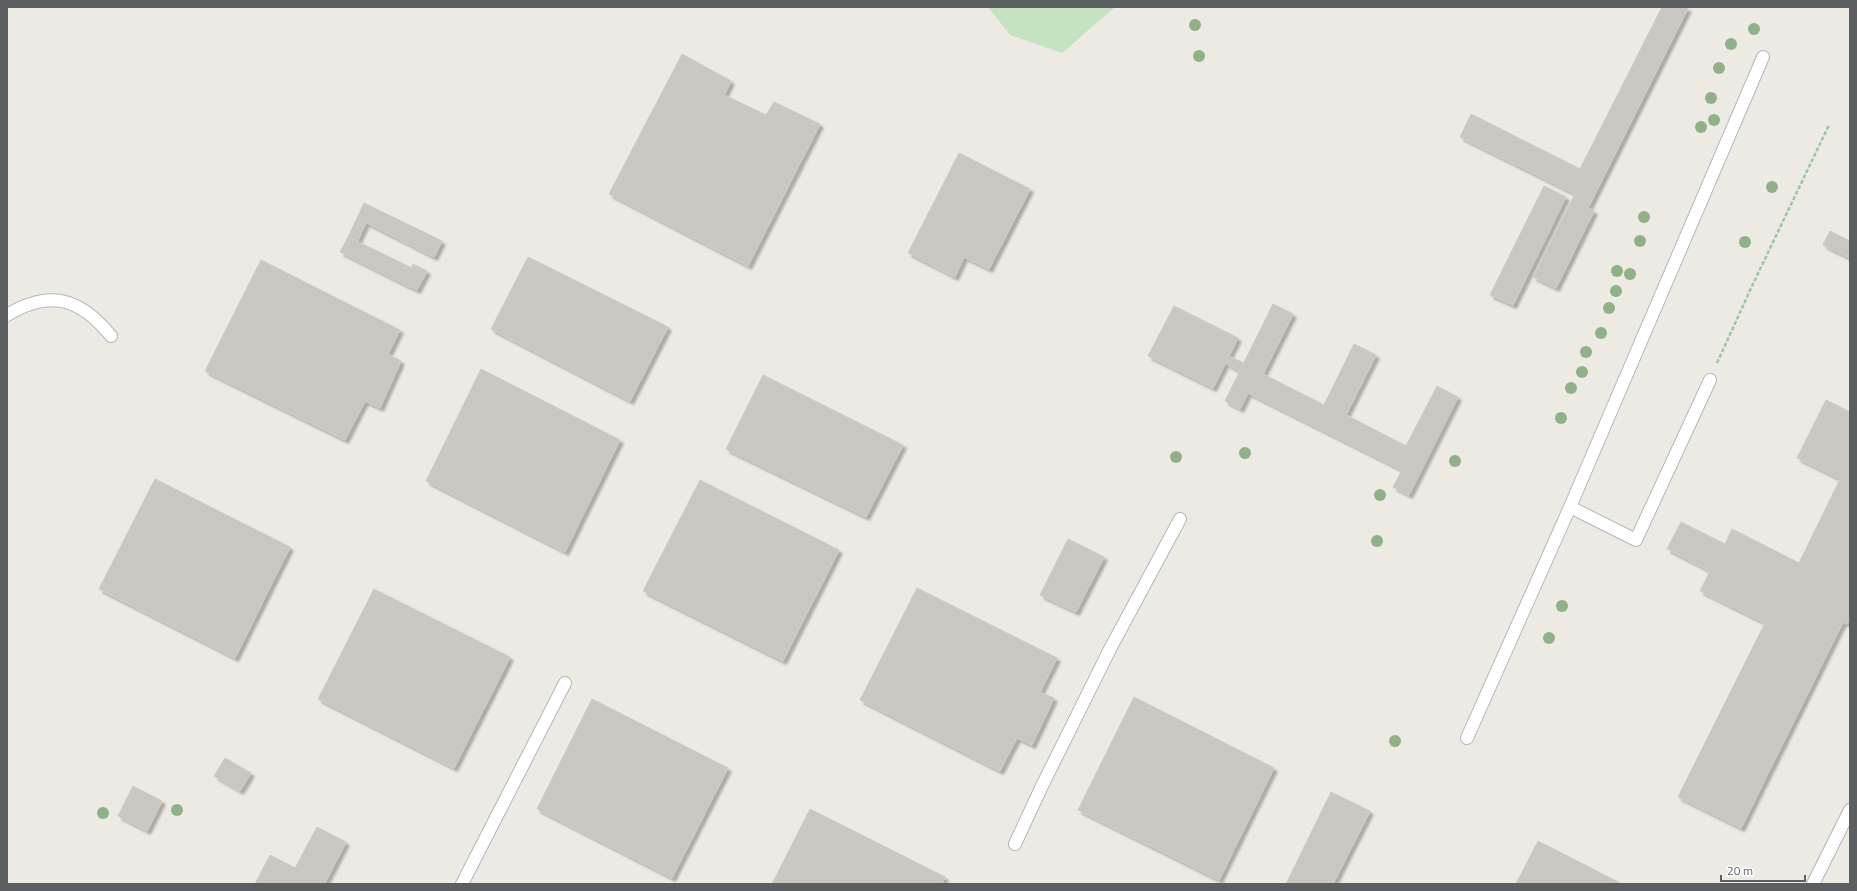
<svg xmlns="http://www.w3.org/2000/svg" width="1857" height="891" viewBox="0 0 1857 891" font-family="'Titillium Web',sans-serif">
  <style>
    .green { fill: #c6e3c1 }
    .building { fill: #cac6c2; stroke: #d1cac2; filter: url(#shadow) }
    .lines { fill: none; stroke-linecap: round; stroke-linejoin: round }
    .lane-casing { stroke: #b3b6b9; stroke-width: 14 }
    .path { stroke: #9cc5a1; stroke-width: 2.5; stroke-dasharray: 4 2; stroke-linecap: butt }
    .lane { stroke: #fff; stroke-width: 12 }
    .tree { fill: #90b087 }
  </style>
  <defs>
    <filter id="shadow"><feDropShadow dx="3.5" dy="3.5" stdDeviation="1" flood-color="#0004"/></filter>
  </defs>
  <rect width="100%" height="100%" fill="#ede9e3"/>
  <!-- green -->
  <path class="green" d="M988,7H1115L1062,53L1010,35Z"/>
  <!-- building -->
  <path class="building" d="M1662,7L1688,8L1588,208L1594,211L1556,288L1533,277L1575,194L1460,137L1471,114L1580,169Z
    M682,54L731,81L724,95L766,115L774,102L820,124L748,266L609,194Z
    M959,153L1030,189L989,269L964,257L955,277L908,253Z
    M1544,186L1566,197L1513,305L1490,295Z
    M364,203L442,241L434,257L357,218Z
    M357,218L366,223L357,242L348,237Z
    M1830,231L1850,241V258L1823,245Z
    M348,237L412,268L404,284L340,252Z
    M528,257L668,327L630,401L491,329Z
    M261,260L400,330L388,354L401,361L380,408L365,401L345,440L205,371Z
    M413,264L427,271L417,290L404,284Z
    M1273,304L1293,314L1263,374L1324,405L1354,344L1376,355L1346,415L1406,446L1437,386L1458,397L1409,495L1393,487L1402,470L1248,393L1240,409L1225,401Z
    M1174,306L1238,338L1213,388L1148,356Z
    M1229,356L1244,363L1239,371L1225,363Z
    M481,369L620,440L565,552L426,481Z
    M763,375L903,445L866,517L726,449Z
    M1826,400L1850,412V619L1847,624L1843,622L1741,828L1678,797L1765,623L1700,591L1710,571L1667,549L1681,522L1725,544L1732,529L1799,563L1840,479L1797,458Z
    M155,479L290,547L235,658L99,589Z
    M700,480L839,550L783,661L643,591Z
    M1068,539L1104,557L1076,612L1040,595Z
    M917,588L1057,658L1040,692L1054,698L1032,745L1017,738L1000,771L860,700Z
    M374,589L510,657L454,768L318,699Z
    M1134,697L1274,768L1219,880L1078,810Z
    M592,699L728,768L672,878L537,809Z
    M225,758L251,773L240,791L214,776Z
    M133,786L162,801L147,831L118,816Z
    M1331,792L1370,811L1333,884H1286Z
    M810,809L945,877L942,884H772Z
    M317,827L346,842L325,883L327,884H255L270,855L295,868Z
    M1538,841L1622,884H1516Z"/>
  <g class="lines">
    <defs>
      <path id="lane" d="M7,315C50,289 80,298 111,336
        M1570,507L1636,540L1710,380
        M1467,738L1570,507L1763,57
        M1015,844L1041,788L1110,649L1180,519
        M462,884L565,683
        M1813,884L1850,810"/>
    </defs>
    <!-- lane casing -->
    <use href="#lane" class="lane-casing"/>
    <!-- path -->
    <path class="path" d="M1717,363L1752,286L1829,125"/>
    <!-- lane -->
    <use href="#lane" class="lane"/>
  </g>
  <!-- trees -->
  <g class="tree">
    <circle cx="1195" cy="25" r="6"/>
    <circle cx="1754" cy="29" r="6"/>
    <circle cx="1731" cy="44" r="6"/>
    <circle cx="1199" cy="56" r="6"/>
    <circle cx="1719" cy="68" r="6"/>
    <circle cx="1711" cy="98" r="6"/>
    <circle cx="1714" cy="120" r="6"/>
    <circle cx="1701" cy="127" r="6"/>
    <circle cx="1772" cy="187" r="6"/>
    <circle cx="1644" cy="217" r="6"/>
    <circle cx="1640" cy="241" r="6"/>
    <circle cx="1745" cy="242" r="6"/>
    <circle cx="1617" cy="271" r="6"/>
    <circle cx="1630" cy="274" r="6"/>
    <circle cx="1616" cy="291" r="6"/>
    <circle cx="1609" cy="308" r="6"/>
    <circle cx="1601" cy="333" r="6"/>
    <circle cx="1586" cy="352" r="6"/>
    <circle cx="1582" cy="372" r="6"/>
    <circle cx="1571" cy="388" r="6"/>
    <circle cx="1561" cy="418" r="6"/>
    <circle cx="1245" cy="453" r="6"/>
    <circle cx="1176" cy="457" r="6"/>
    <circle cx="1455" cy="461" r="6"/>
    <circle cx="1380" cy="495" r="6"/>
    <circle cx="1377" cy="541" r="6"/>
    <circle cx="1562" cy="606" r="6"/>
    <circle cx="1549" cy="638" r="6"/>
    <circle cx="1395" cy="741" r="6"/>
    <circle cx="177" cy="810" r="6"/>
    <circle cx="103" cy="813" r="6"/>
  </g>
  <!-- border -->
  <rect width="1857" height="891" fill="none" stroke="#5b5f62" stroke-width="16"/>
  <!-- scale -->
  <path d="M1721 875v6h84v-6" fill="none" stroke="#5b5f62" stroke-width="2"/>
  <text x="1727" y="875" font-size="12" fill="#5b5f62" stroke="#ffffff" stroke-width="3" paint-order="stroke">20 m</text>
</svg>
